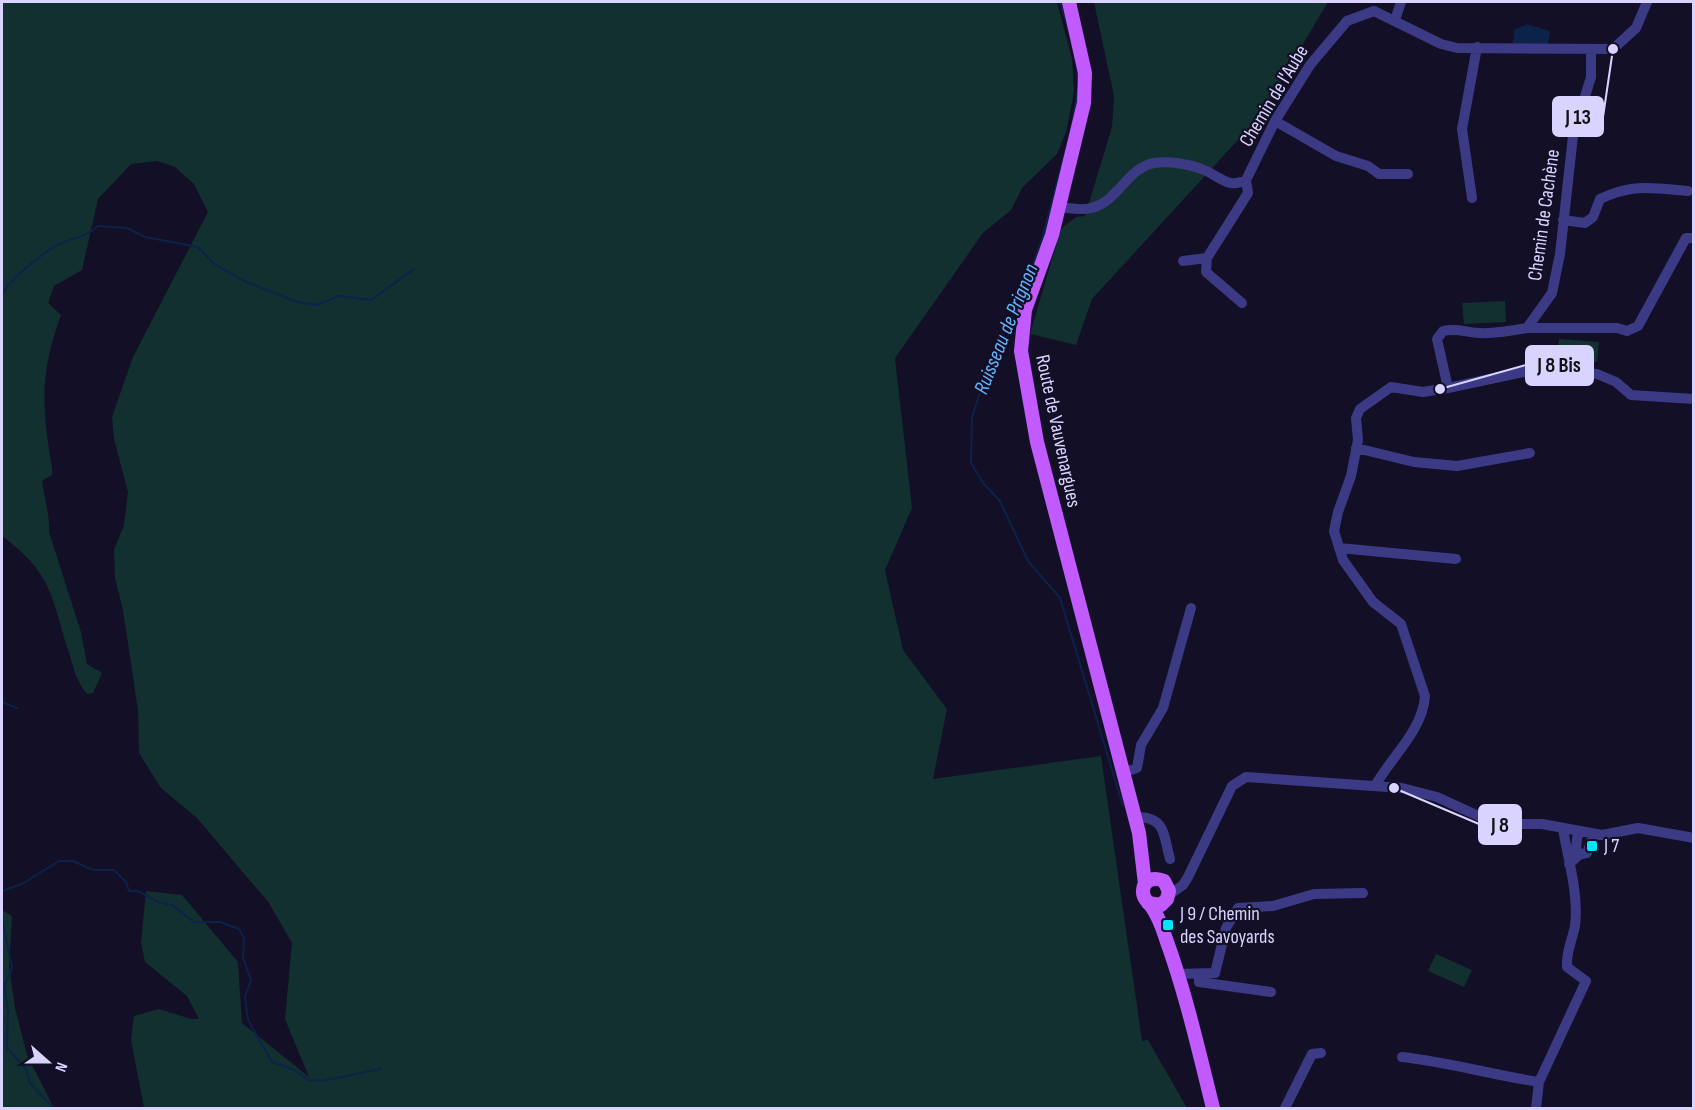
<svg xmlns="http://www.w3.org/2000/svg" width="1695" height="1110" viewBox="0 0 1695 1110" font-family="'Sofia Sans Condensed',sans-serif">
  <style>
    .green { fill: #12302f }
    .water { fill: #0c2248 }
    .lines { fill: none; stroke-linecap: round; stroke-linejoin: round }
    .stream { stroke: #0c2248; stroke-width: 2 }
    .minor { stroke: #3d3a85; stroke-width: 10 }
    .major { stroke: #c25bff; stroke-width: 14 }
    .poi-dot { fill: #00e5ff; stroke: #130f26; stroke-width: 2 }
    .labels { text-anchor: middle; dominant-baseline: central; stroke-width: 4.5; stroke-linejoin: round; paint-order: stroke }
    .street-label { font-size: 20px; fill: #d9d4ff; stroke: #130f26 }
    .poi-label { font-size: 20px; fill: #d9d4ff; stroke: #130f26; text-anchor: start }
    .water-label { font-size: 21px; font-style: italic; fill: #62b6ff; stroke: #130f26 }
    .leader { fill: none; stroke: #d9d4ff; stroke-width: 2 }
    .callout-dot { fill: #d9d4ff; stroke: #130f26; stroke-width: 2 }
    .callout { fill: #d9d4ff; stroke: #d9d4ff; stroke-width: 2 }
    .callout-label { font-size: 21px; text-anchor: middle; font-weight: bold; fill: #111 }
  </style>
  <rect width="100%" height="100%" fill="#130f26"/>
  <!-- green -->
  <path class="green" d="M2,2H1057L1072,59L1074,92L1066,132L1057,154L1022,188L1011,210L983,233L895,358L912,508L885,570L903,650L947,709L933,779L1101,756L1142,1041L1148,1040L1187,1108H144L131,1040L134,1016L159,1009L191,1019H199L187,996L145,962L141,943L146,891L182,895L238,962L242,1023L309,1077L285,1019L292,943L269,903L197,818L161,788L139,753L138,710L123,610L115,578L114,550L124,525L128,492L114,439L112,417L133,357L208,212L194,184L175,167L157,161L131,164L98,199L82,270L54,286L48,303L61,315C39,376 42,406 52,468V475L42,481C44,498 50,515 49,532L81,632L87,664L102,673L93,693L87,694C75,680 73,664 67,647C51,593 50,572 2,536Z
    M1094,2H1328L1260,116L1092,299L1076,345L1030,334L1061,229L1076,217L1085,216L1112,127L1114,96Z
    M1505,301L1506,322L1464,324L1462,303Z
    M1559,339L1599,342L1597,362L1557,359Z
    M2,910L12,916L9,966L15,1008L27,1055L54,1108H2Z
    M1436,954L1472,970L1464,987L1428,971Z"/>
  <!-- water -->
  <path class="water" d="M1527,24L1550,31L1548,44H1513L1514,30Z"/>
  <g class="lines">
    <!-- stream -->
    <path class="stream" d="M1060,2L1068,28
      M1077,65L1078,80
      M1078,89L1072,126L1042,239L1015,315L995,346L972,417L971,463L984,484L1000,501L1028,561L1060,598L1123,806
      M2,294C12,278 47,248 64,242C78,237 87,236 98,226L127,228L145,237L198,247L213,263L244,281L297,302L317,305L339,296L371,300L414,269
      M2,702L17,708
      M2,891L22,884L59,861H73L93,870H114L126,882L129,891H138L158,902L172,905L194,922H220L239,929L244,938L243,958L251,980L245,997L248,1020L272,1062L295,1070L308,1080L322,1081L381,1069
      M2,917L12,968L4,987L8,1010L7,1048L26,1069L30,1083L53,1108"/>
    <!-- minor -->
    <path class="minor" d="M1395,20L1401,2
      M1275,121L1336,156L1368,166L1379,174H1408
      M1472,198L1462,129L1477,47
      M1059,207C1070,208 1081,211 1091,208C1118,202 1127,168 1154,163C1170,161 1190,164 1204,170C1221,177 1228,189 1246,180L1275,121L1310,65L1347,21L1374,11L1441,44L1457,48L1613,49L1636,28L1647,2
      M1563,220L1585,223L1593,217L1600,199C1633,183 1653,188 1688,191
      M1207,258L1206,272L1242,303
      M1183,261L1207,258L1248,193L1246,180
      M1527,328H1617L1627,331L1638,326L1686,238H1694
      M1448,388L1523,372H1570L1597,374L1616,382L1631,395L1694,399
      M1356,448L1414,462L1457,466L1530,453
      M1339,548L1456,559
      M1124,772L1137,768L1141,745L1163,708L1191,608
      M1375,786C1391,757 1423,730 1425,696L1401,624L1373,602L1343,560L1334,531L1338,512L1351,476L1358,440L1356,418L1360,409L1391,387L1423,392L1448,388L1437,339L1443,331C1456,328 1465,332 1478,333C1494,334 1511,331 1527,328L1552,293L1560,254L1573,136L1591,77V49
      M1136,817C1166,817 1163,834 1170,859
      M1578,831L1576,848L1579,855
      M1569,864L1579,855L1587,853L1594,834
      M1169,895L1183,885L1188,877L1232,786L1246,777L1402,788L1437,797L1496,824H1542L1602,835L1638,828L1694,838
      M1177,974L1215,973L1226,928L1238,908L1273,906L1314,894L1363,893
      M1199,975V982L1271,992
      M1402,1057C1448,1062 1493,1075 1539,1082
      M1285,1108L1312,1054L1321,1053
      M1536,1108L1539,1082L1586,981L1567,967C1566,951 1572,941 1575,926C1579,895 1568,859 1563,829"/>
    <!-- major -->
    <path class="major" d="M1069,2L1085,73L1084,103L1052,235L1025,310L1021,351L1037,442L1139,833L1145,884
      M1148,903L1161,905L1167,899L1169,891L1164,881C1155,877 1144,879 1143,890C1142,897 1147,901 1151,906C1159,917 1162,927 1166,939C1186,994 1199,1052 1213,1108"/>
  </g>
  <!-- markers -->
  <g class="poi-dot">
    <rect x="1586" y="840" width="12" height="12" rx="3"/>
    <rect x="1162" y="919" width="12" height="12" rx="3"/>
  </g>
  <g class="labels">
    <!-- street labels -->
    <g class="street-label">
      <text transform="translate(1274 96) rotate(-59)">Chemin de l'Aube</text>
      <text transform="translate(1544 215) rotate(-82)">Chemin de Cachène</text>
      <text transform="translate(1058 431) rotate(78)">Route de Vauvenargues</text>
    </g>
    <!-- poi labels -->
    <g class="poi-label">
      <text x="1604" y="846">J 7</text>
      <text x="1180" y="914">J 9 / Chemin<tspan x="1180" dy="23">des Savoyards</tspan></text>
    </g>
    <!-- water labels -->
    <g class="water-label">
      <text transform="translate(1006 329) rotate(-68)">Ruisseau de Prignon</text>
    </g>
  </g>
  <!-- callouts -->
  <path class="leader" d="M1613 49L1603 117M1440 389L1526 365M1394 788L1479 824"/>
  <g class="callout-dot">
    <circle cx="1613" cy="49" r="6"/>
    <circle cx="1440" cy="389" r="6"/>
    <circle cx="1394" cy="788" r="6"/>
  </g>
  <g class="callout">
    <rect x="1553" y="97" width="50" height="39" rx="6"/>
    <rect x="1526" y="346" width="67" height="39" rx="6"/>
    <rect x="1479" y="805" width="42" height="39" rx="6"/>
  </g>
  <g class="callout-label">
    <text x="1578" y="124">J 13</text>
    <text x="1559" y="372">J 8 Bis</text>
    <text x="1500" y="832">J 8</text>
  </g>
  <!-- border -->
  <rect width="1695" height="1110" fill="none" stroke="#d9d4ff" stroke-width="6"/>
  <!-- north arrow -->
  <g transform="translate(48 1062) rotate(111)" stroke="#130f26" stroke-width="4.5" paint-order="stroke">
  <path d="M0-4.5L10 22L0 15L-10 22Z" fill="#d9d4ff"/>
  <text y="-9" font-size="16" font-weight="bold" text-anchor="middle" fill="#d9d4ff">N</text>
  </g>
</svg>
